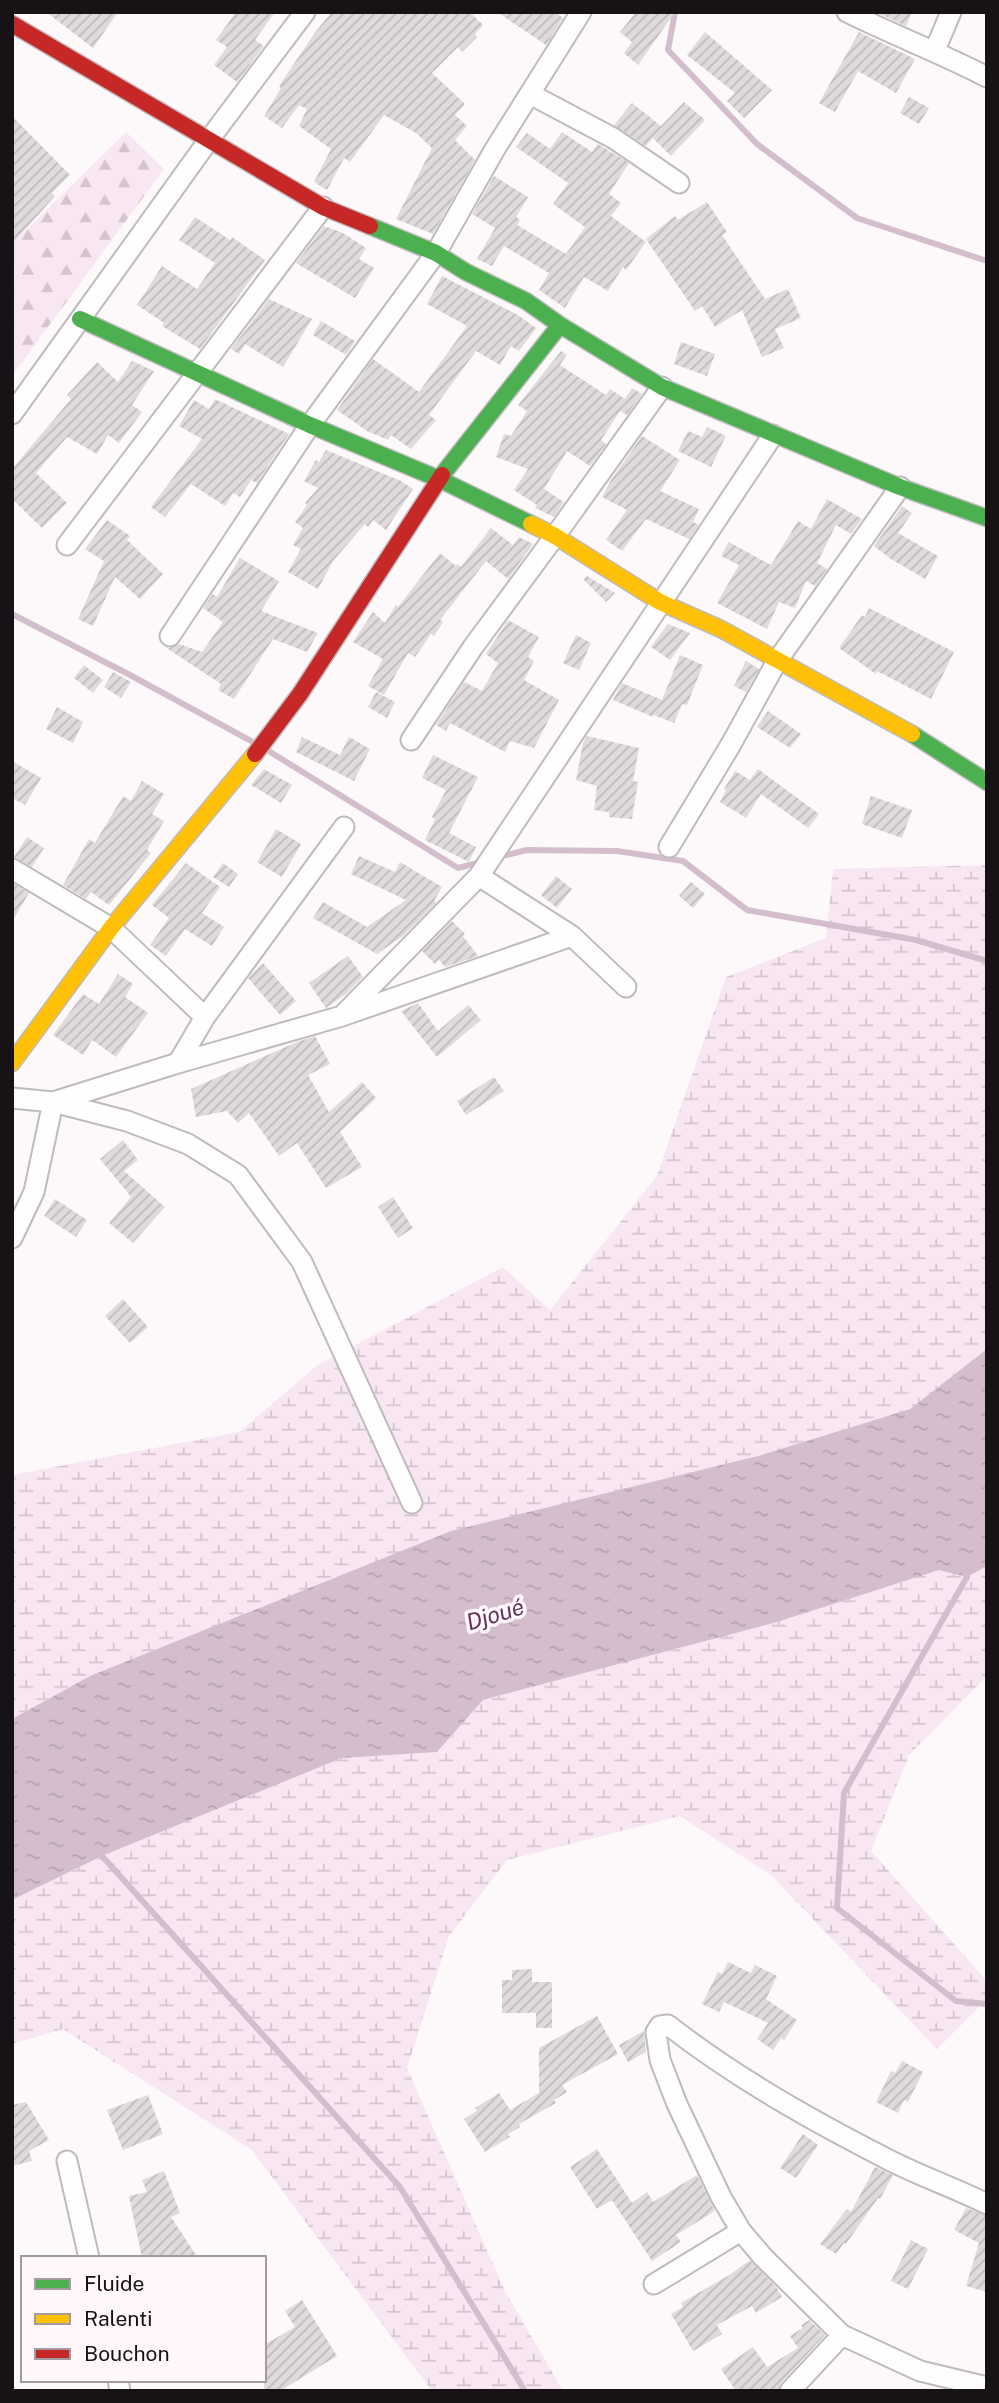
<svg xmlns="http://www.w3.org/2000/svg" width="999" height="2403" viewBox="0 0 999 2403" font-family="'Public Sans',sans-serif">
  <style>
    .forest { fill: url(#forest-firs) }
    .wetland { fill: url(#wetland-marsh) }
    .water { fill: url(#water-ripples) }
    .lines { fill: none; stroke-linecap: round; stroke-linejoin: round }
    .stream { stroke: #d4bece; stroke-width: 6 }
    .building { fill: url(#building-hatch) }
    .street-casing { stroke: #bfbbbd; stroke-width: 23 }
    .fast-casing { stroke: #bfbbbd; stroke-width: 19 }
    .slow-casing { stroke: #bfbbbd; stroke-width: 19 }
    .jam-casing { stroke: #bfbbbd; stroke-width: 19 }
    .street { stroke: #fffefe; stroke-width: 19 }
    .fast { stroke: #4caf50; stroke-width: 16 }
    .slow { stroke: #ffc107; stroke-width: 16 }
    .jam { stroke: #c62828; stroke-width: 16 }
    .labels { text-anchor: middle; dominant-baseline: central; stroke-width: 7; stroke-linejoin: round; paint-order: stroke }
    .water-label { font-size: 23px; font-style: italic; fill: #603656; stroke: #fff7fc }
  </style>
  <defs>
    <pattern id="forest-firs" width="22" height="20" patternUnits="userSpaceOnUse" patternTransform="scale(1.75)"><rect width="22" height="20" fill="#f8e6f2"/><path d="M5 1l3.5 6h-7zM16 11l3.5 6h-7z" fill="#d4c4cf"/></pattern>
    <pattern id="wetland-marsh" width="20" height="14" patternUnits="userSpaceOnUse" patternTransform="scale(1.75)"><rect width="20" height="14" fill="#f8e6f2"/><path d="M1 5h8M5 5V1M11 12h8M15 12V8" fill="none" stroke="#d4c4cf"/></pattern>
    <pattern id="water-ripples" width="26" height="14" patternUnits="userSpaceOnUse" patternTransform="scale(1.75)"><rect width="26" height="14" fill="#d4bece"/><path d="M2 4q2-2 4 0t4 0M15 11q2-2 4 0t4 0" fill="none" stroke="#b5a2b0"/></pattern>
    <pattern id="building-hatch" width="6" height="6" patternUnits="userSpaceOnUse" patternTransform="scale(1.75)"><rect width="6" height="6" fill="#dfdbdd"/><path d="M-1 1l2-2M0 6l6-6M5 7l2-2" fill="none" stroke="#bfbbbd"/></pattern>
  </defs>
  <rect width="100%" height="100%" fill="#fdf9fb"/>
  <!-- forest -->
  <path class="forest" d="M126,132L164,169L12,376V244Z"/>
  <!-- wetland -->
  <path class="wetland" d="M987,865V1349L910,1409L758,1456L90,1676L12,1719V1475L239,1432L318,1365L503,1267L550,1310L657,1176L726,977L826,938L833,869Z
    M987,1566V1676L909,1755L871,1851L987,1981V1999L937,2049L771,1875L680,1816L507,1860L449,1936L407,2068L504,2289L563,2391H432L252,2150L63,2029L12,2044V1900L102,1856L342,1758L437,1752L483,1700L777,1622L940,1569L967,1577Z"/>
  <!-- water -->
  <path class="water" d="M987,1349V1566L967,1577L939,1570L777,1622L483,1700L437,1752L342,1758L102,1856L12,1900V1719L90,1676L451,1531L758,1456L910,1409Z"/>
  <g class="lines">
    <!-- stream -->
    <path class="stream" d="M675,12L668,50L757,144L857,218L987,261
      M12,614L130,675L255,743
      M267,750L458,868L481,862
      M498,857L527,850L617,851L683,861L747,910L916,940L987,961
      M965,1572L967,1577L844,1793L837,1908L956,2001L987,2004
      M101,1850L102,1856L400,2187L525,2391"/>
  </g>
  <!-- building -->
  <path class="building" d="M46,12H118L93,48Z
    M236,12H275L255,40L264,46L237,82L214,65L227,47L216,40Z
    M332,12H470L483,25L475,34L477,37L462,52L458,47L432,73L465,104L455,115L467,126L455,140L475,160L433,234L396,219L432,148L416,133L384,115L350,162L344,158L327,190L314,182L331,149L299,126L307,109L299,105L282,128L264,116L281,88L279,86L316,31Z
    M497,12H555L563,18L546,45Z
    M636,12H675L638,65L624,53L632,42L620,32Z
    M876,12H912L906,26Z
    M705,32L772,90L744,118L727,101L735,93L687,55Z
    M859,32L915,59L896,93L858,71L835,112L819,103Z
    M909,97L929,108L919,124L900,113Z
    M684,102L705,120L671,156L653,138L646,146L614,125L632,103L661,126Z
    M12,116L70,175L52,193L55,196L12,244Z
    M562,132L592,152L598,144L629,163L609,194L621,203L611,216L646,242L626,270L623,267L608,291L584,277L565,308L539,290L549,273L504,246L492,266L477,259L495,228L472,214L494,176L528,197L516,217L520,220L517,225L566,254L585,227L553,204L568,183L516,147L527,133L550,149Z
    M707,202L727,232L722,235L765,299L788,289L801,318L775,329L784,348L762,357L742,310L715,327L702,306L695,311L646,239L675,216L678,220Z
    M195,217L230,240L232,237L265,260L200,349L162,326L164,323L137,305L162,266L197,289L215,263L179,240Z
    M324,226L343,233L366,248L359,259L374,268L355,298L296,263Z
    M442,276L518,315L536,328L519,351L511,346L500,365L476,351L429,415L436,420L411,449L391,435L388,440L367,431L337,410L373,359L419,392L467,326L427,304Z
    M269,299L312,319L283,367L245,344L239,354L231,349Z
    M321,321L355,341L346,355L313,335Z
    M681,342L715,354L707,376L674,364Z
    M561,351L567,355L560,365L606,395L610,389L625,399L632,388L642,394L627,415L620,411L601,440L606,444L590,466L567,451L544,489L564,502L554,517L535,508L537,505L514,490L528,469L496,457L504,434L511,436L527,411L518,405Z
    M132,361L154,371L132,405L142,412L119,443L108,435L97,454L67,437L36,473L67,503L42,528L12,499V469L71,399L67,395L97,362L118,382Z
    M215,399L289,434L257,483L251,480L240,497L233,493L225,506L191,484L165,517L151,507L202,439L179,426L194,400L209,409Z
    M707,427L726,436L711,467L678,451L688,431L702,437Z
    M642,436L680,460L660,491L699,509L693,522L699,525L689,539L646,519L622,551L606,540L627,510L602,497L611,480Z
    M326,450L401,481L413,489L386,530L373,520L368,527L365,524L333,561L318,589L288,572L301,549L293,545L303,528L295,522L307,505L305,503L318,488L304,481L316,460L319,462Z
    M827,499L862,519L851,534L836,525L817,563L827,569L815,586L806,581L795,608L779,602L767,629L717,603L739,565L721,556L729,542L771,565L798,521L811,529Z
    M902,506L912,513L898,533L938,556L925,579L891,559L874,546Z
    M107,520L130,536L127,540L163,574L140,599L115,577L93,626L78,619L104,561L85,549Z
    M491,528L513,545L519,537L533,544L508,579L486,561L440,620L443,622L434,636L431,634L415,657L408,653L384,695L368,686L383,659L353,642L373,612L385,623L396,605L398,607L440,553L456,566L457,564L461,567Z
    M240,558L279,581L261,611L318,633L307,652L273,639L234,699L218,690L221,684L165,647L170,648L179,644L202,652L223,622L203,608L213,594L217,597Z
    M587,576L615,593L606,602L583,579Z
    M869,608L954,652L931,699L877,671L876,674L839,648L862,615L865,617Z
    M508,620L539,637L528,657L534,661L524,680L559,700L534,748L510,741L505,752L450,723L446,731L436,725L464,682L482,691L498,663L486,654Z
    M668,624L690,633L670,660L651,647Z
    M576,635L591,643L579,670L563,663Z
    M680,655L703,665L687,705L682,704L674,723L654,715L653,717L613,700L622,683L662,700Z
    M746,661L759,669L746,692L734,686Z
    M84,665L103,680L93,693L74,678Z
    M113,672L131,682L121,698L104,687Z
    M376,692L395,702L387,718L368,707Z
    M57,707L83,722L73,743L46,729Z
    M768,711L801,734L790,748L757,727Z
    M587,736L639,748L633,781L638,782L632,819L609,817V812L594,810L597,786L576,780L583,743Z
    M302,737L340,755L349,737L370,749L354,781L296,752Z
    M433,755L478,777L449,833L476,847L469,862L425,840L435,819L432,817L446,790L422,778Z
    M12,761L41,778L25,805L12,798Z
    M264,769L292,785L281,803L251,785Z
    M758,769L819,814L808,828L761,794L746,818L720,802L726,790L724,789L735,771L750,780Z
    M142,781L164,794L152,814L164,821L147,850L151,853L109,905L91,892L86,899L63,885L89,839L95,843L123,796L131,801Z
    M871,796L912,810L902,838L862,824Z
    M276,829L301,844L282,877L257,862Z
    M27,837L44,848L32,867L14,857Z
    M359,856L395,872L400,862L442,887L434,901L436,903L403,936L377,954L313,918L323,902L367,927L406,900L351,874Z
    M186,863L220,887L202,913L224,927L212,946L185,929L166,956L150,945L169,918L152,905Z
    M223,863L238,874L229,887L213,877Z
    M556,876L572,889L557,908L541,895Z
    M691,882L705,894L693,908L679,896Z
    M12,883L29,893L12,922Z
    M452,921L465,934L463,936L478,956L445,967L439,960L435,964L422,951Z
    M348,956L363,977L346,994L326,1008L309,983Z
    M263,963L296,1001L280,1015L248,978Z
    M118,974L133,984L125,997L148,1013L116,1057L92,1040L83,1055L53,1035L83,994L99,1004Z
    M418,1003L438,1031L468,1005L481,1020L437,1057L401,1011Z
    M315,1036L330,1064L308,1075L329,1112L362,1082L376,1098L340,1132L362,1167L326,1188L297,1143L279,1156L249,1113L238,1123L227,1111L196,1117L191,1089L297,1042Z
    M494,1077L504,1091L466,1115L457,1101Z
    M123,1140L138,1160L124,1171L165,1207L133,1243L109,1223L131,1197L100,1159Z
    M393,1197L413,1228L398,1238L378,1207Z
    M55,1199L87,1220L76,1237L44,1216Z
    M123,1299L148,1327L130,1343L105,1316Z
    M728,1962L751,1973L755,1965L777,1976L766,1999L797,2020L784,2040L781,2038L773,2050L757,2039L768,2023L724,2002L719,2012L702,2004L718,1972L722,1974Z
    M532,1969V1982H552V2028H536V2013H502V1980H512V1970Z
    M597,2016L618,2054L562,2085L567,2092L554,2100L556,2103L519,2124L520,2127L508,2134L510,2137L485,2152L464,2119L477,2111L475,2108L499,2093L510,2110L539,2093V2048Z
    M644,2031L646,2052L628,2062L619,2045Z
    M902,2061L923,2072L908,2102L904,2100L898,2113L876,2102L891,2071L895,2073Z
    M148,2095L163,2134L123,2150L107,2110Z
    M26,2102L49,2140L29,2151L32,2161L12,2166V2105Z
    M803,2134L818,2145L796,2178L780,2168Z
    M597,2149L632,2203L647,2192L653,2202L697,2175L715,2211L676,2235L681,2242L652,2261L612,2200L597,2209L570,2167Z
    M875,2167L893,2175L880,2199L878,2198L846,2244L844,2243L836,2254L820,2244L847,2209L851,2212Z
    M164,2171L180,2213L171,2217L198,2258H142L129,2196L147,2192L142,2180Z
    M966,2208L987,2216V2292L966,2286L979,2243L954,2230Z
    M911,2240L928,2249L908,2289L891,2281Z
    M750,2260L776,2287L782,2297L756,2313L752,2306L717,2325L722,2334L693,2351L671,2314L683,2307L681,2303L731,2274Z
    M302,2300L337,2356L280,2391H264V2345L295,2327L285,2311Z
    M809,2320L825,2335L781,2383L778,2391H736L721,2369L753,2347L767,2367L798,2348L790,2336L803,2328L801,2325Z"/>
  <g class="lines">
    <defs>
      <path id="street" d="M847,12C893,35 941,53 987,77
        M935,50L951,12
        M530,94L613,138L679,183
        M12,414L208,141L305,12
        M67,545L323,207
        M170,636L310,425L436,253L495,149L581,12
        M411,740L473,647L555,536L662,387
        M669,847L730,746L777,661L900,487
        M12,869L111,928L205,1017
        M479,876L572,936L626,987
        M342,1016L479,876L773,435
        M178,1063L205,1017L344,827
        M12,1098L53,1102L127,1121L188,1144L238,1175L302,1262L412,1503
        M12,1238L34,1192L53,1102L178,1063L342,1016L572,936
        M67,2161L89,2258
        M987,2204C955,2188 920,2176 889,2160C811,2120 736,2078 668,2025L660,2026L656,2032L660,2060L677,2104L721,2197L741,2231L763,2257L842,2335L920,2371L987,2387
        M654,2284L741,2231
        M118,2380L120,2391
        M790,2391L842,2335"/>
      <path id="fast" d="M370,226L436,253L466,272L526,301L560,325L662,387L900,487L987,518
        M80,319L310,425L439,479L531,524
        M442,475L560,325
        M912,734L987,782"/>
      <path id="slow" d="M531,524L555,536L660,602L721,629L912,734
        M12,1063L111,928L255,754"/>
      <path id="jam" d="M12,24L323,207L370,226
        M255,754L300,694L442,475"/>
    </defs>
    <!-- street casing -->
    <use href="#street" class="street-casing"/>
    <!-- fast casing -->
    <use href="#fast" class="fast-casing"/>
    <!-- slow casing -->
    <use href="#slow" class="slow-casing"/>
    <!-- jam casing -->
    <use href="#jam" class="jam-casing"/>
    <!-- street -->
    <use href="#street" class="street"/>
    <!-- fast -->
    <use href="#fast" class="fast"/>
    <!-- slow -->
    <use href="#slow" class="slow"/>
    <!-- jam -->
    <use href="#jam" class="jam"/>
  </g>
  <g class="labels">
    <!-- water labels -->
    <g class="water-label">
      <text transform="translate(495 1614) rotate(-17)">Djoué</text>
    </g>
  </g>
  <!-- border -->
  <rect width="999" height="2403" fill="none" stroke="#161215" stroke-width="28"/>
  <!-- legend -->
  <rect x="21" y="2256" width="245" height="126" fill="#fff7fc" stroke="#a29ba0" stroke-width="2"/>
  <rect x="35" y="2279" width="35" height="10" fill="#4caf50" stroke="#a29ba0" stroke-width="2"/>
  <text x="84" y="2291" font-size="21" fill="#161215">Fluide</text>
  <rect x="35" y="2314" width="35" height="10" fill="#ffc107" stroke="#a29ba0" stroke-width="2"/>
  <text x="84" y="2326" font-size="21" fill="#161215">Ralenti</text>
  <rect x="35" y="2349" width="35" height="10" fill="#c62828" stroke="#a29ba0" stroke-width="2"/>
  <text x="84" y="2361" font-size="21" fill="#161215">Bouchon</text>
</svg>
